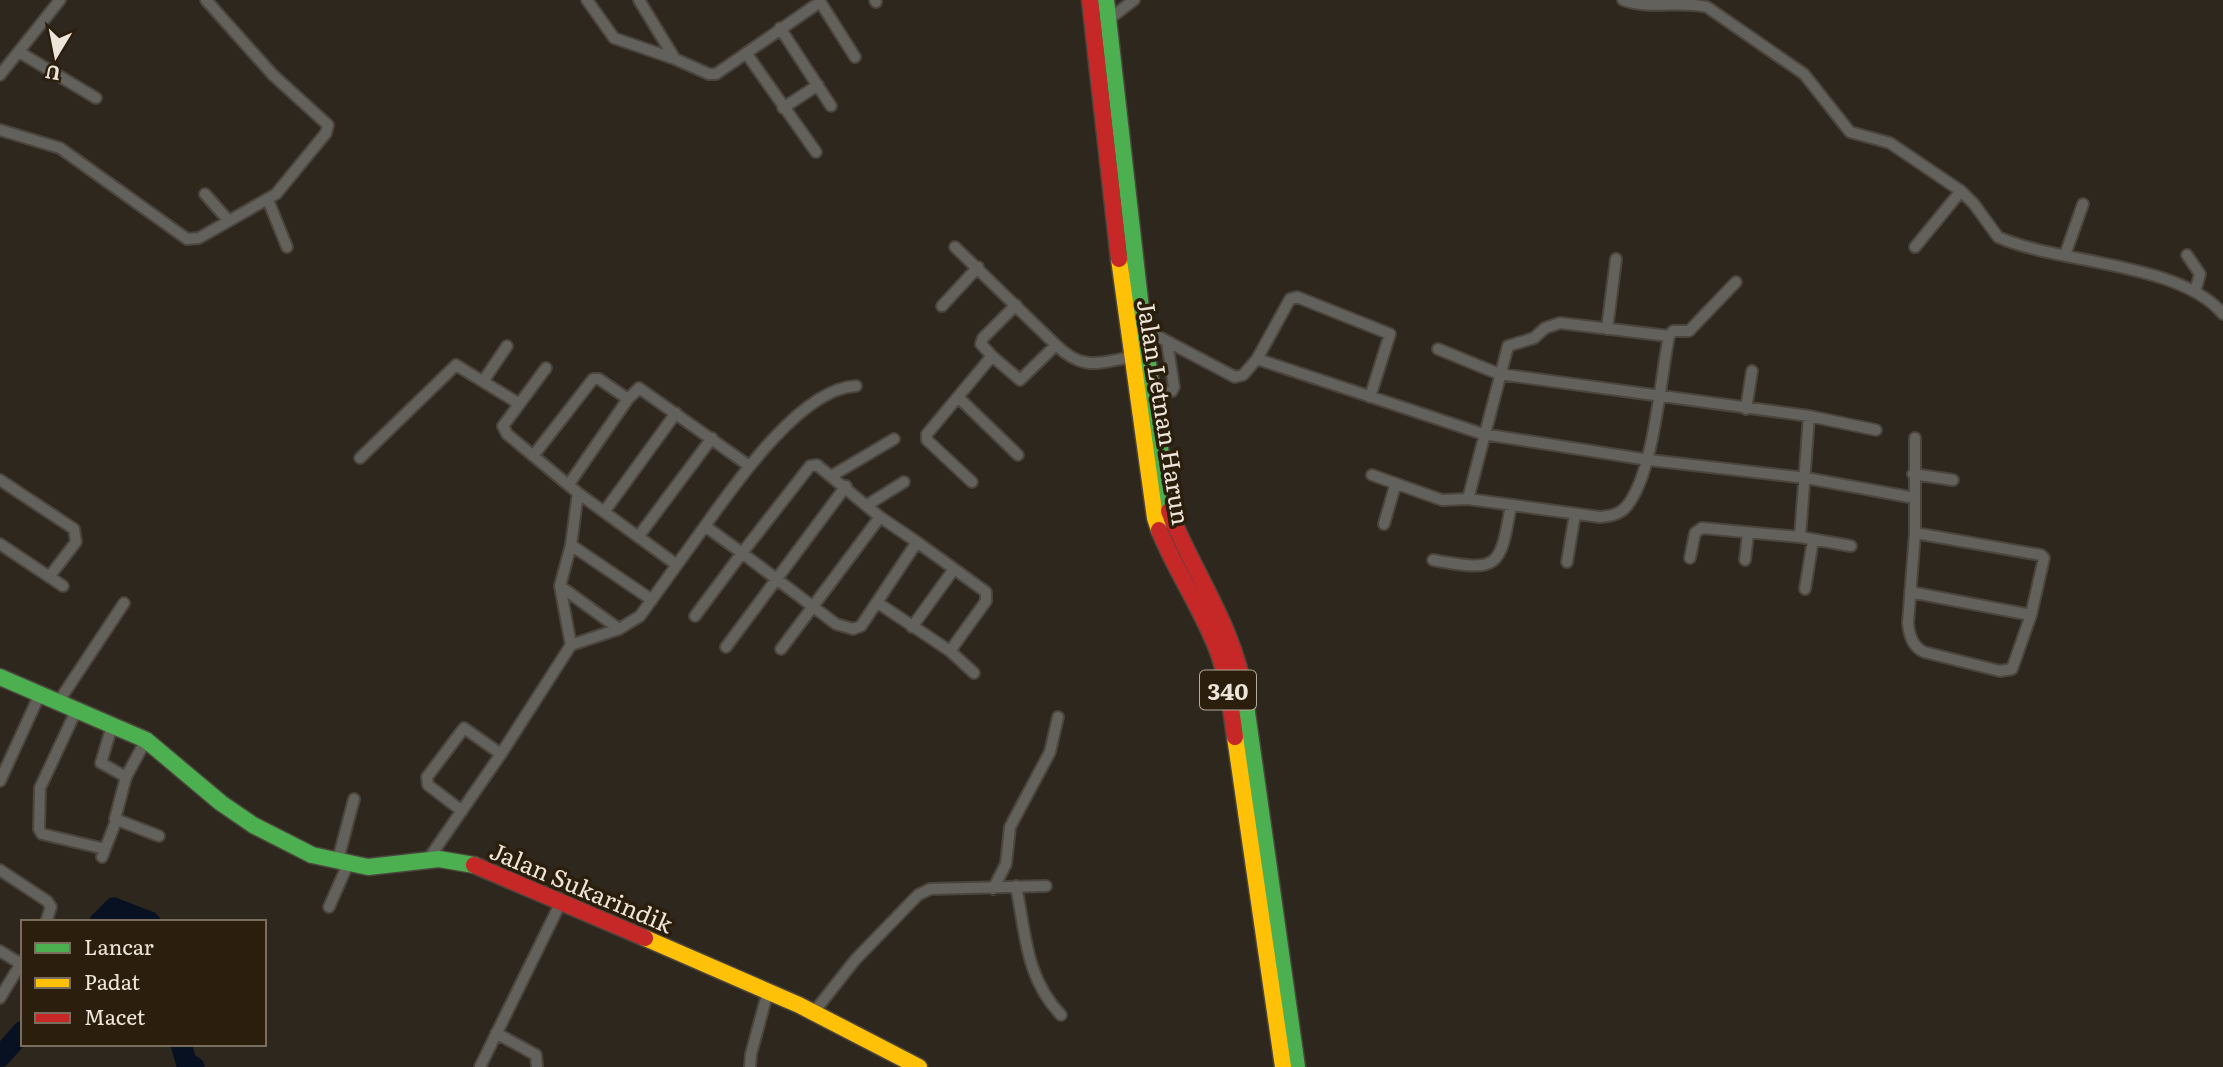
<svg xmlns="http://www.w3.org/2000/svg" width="2223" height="1067" viewBox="0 0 2223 1067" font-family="Literata,serif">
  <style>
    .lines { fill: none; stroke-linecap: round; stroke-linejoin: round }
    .river { stroke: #071121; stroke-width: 21 }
    .street-casing { stroke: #4b453d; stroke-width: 14 }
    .fast-casing { stroke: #4b453d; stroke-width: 19 }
    .slow-casing { stroke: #4b453d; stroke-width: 19 }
    .jam-casing { stroke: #4b453d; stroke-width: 19 }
    .street { stroke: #63615c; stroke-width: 10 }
    .fast { stroke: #4caf50; stroke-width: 16 }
    .slow { stroke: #ffc107; stroke-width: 16 }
    .jam { stroke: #c62828; stroke-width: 16 }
    .labels { text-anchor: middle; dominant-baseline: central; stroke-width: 7; stroke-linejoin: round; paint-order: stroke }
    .shield { fill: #2b1e0c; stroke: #b4a99c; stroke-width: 2 }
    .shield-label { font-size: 23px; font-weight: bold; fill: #eee5da }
    .street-label { font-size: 24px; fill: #eee5da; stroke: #2b1e0c }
  </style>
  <rect width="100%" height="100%" fill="#2e271d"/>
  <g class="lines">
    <!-- river -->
    <path class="river" d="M100,922L114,908L150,922
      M181,1044L186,1062L194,1067
      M0,1057L23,1031"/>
    <defs>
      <path id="street" d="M587,0L614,38L675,59L639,0
        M819,0L855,57
        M875,0L876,2
        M1623,0C1650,10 1680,0 1707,7L1804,74L1850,132L1890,143L1961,191L1974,204L1998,237C2058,264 2180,262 2223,314
        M1108,20L1134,0
        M780,28L831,106
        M19,52L96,98
        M746,53L816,152
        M675,59L709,74H716L820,2
        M0,75L60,0
        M783,108L818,85
        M0,130L60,148L187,239L199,238L276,194L326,133L328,125L273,75L206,0
        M205,194L228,220
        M268,200L287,247
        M955,247L1056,345
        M1915,247L1961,191
        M2065,255L2083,204
        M2187,255L2200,274L2195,292
        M942,306L978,267
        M1140,327L1235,377L1243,375L1257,359L1483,434L1649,460L1806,478L1915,498
        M1607,329L1616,259
        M1438,349L1499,374L1809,416L1876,430
        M992,356L981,344L983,338L1016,305
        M1257,359L1290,299L1297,297L1390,334L1370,397
        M546,368L503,426L507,434L578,493L571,545L560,586L571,645
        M484,380L507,346
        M1154,394L1172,391L1174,387L1167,342
        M958,397L1018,455
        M1746,409L1752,371
        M533,456L593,379H599L628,399
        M360,458L456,365L518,403
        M1913,474L1953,480
        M833,475L894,439
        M1372,475L1442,500L1468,499L1600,517C1610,516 1618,515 1625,508C1654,477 1660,379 1669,336
        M0,480L74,529L76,542L49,577
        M972,482L927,440V434L992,356L1020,380L1056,345C1083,371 1097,363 1132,357
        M569,484L628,399L639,388L748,465
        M578,493L677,565
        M1468,499L1508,346L1534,338L1545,328L1560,323L1669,336L1673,331H1689L1736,282
        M867,505L904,482
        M604,512L676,413
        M1384,524L1395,486
        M705,526C735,484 801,388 856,386
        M1915,533L2041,555L2044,558L2031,615L2012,669L2000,671L1924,652C1913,647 1909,635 1908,623L1915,533V438
        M638,537L712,438
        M1800,537L1809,416
        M0,544L63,586
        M571,545L652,600
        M1690,558L1695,533L1702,528L1800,537L1851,546
        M1433,560C1499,572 1500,569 1511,505
        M1745,560L1748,534
        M1567,562L1575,514
        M560,586L619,629
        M1805,589L1813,540
        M1910,592L2031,615
        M878,603L950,651L986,601V592L917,542
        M695,616L742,553L836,624L853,629L861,626L917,542L880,517
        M912,627L954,569
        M726,647L846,486
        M950,651L974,673
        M57,704L124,603
        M76,711L40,788L39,829L42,834L105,849
        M112,726L101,763L126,777
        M146,740L126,777L115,819L159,836
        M0,781L39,696
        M462,811L428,785L427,777L464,728L501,754
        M339,856L354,799
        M102,857L116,821
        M427,861L501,754L571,645L619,629L640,616L705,526L742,553L810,466L817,465L880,517L781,649
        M0,870L47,901L51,907L46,922
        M1016,886C1026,934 1025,977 1061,1015
        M993,889L1006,864L1010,827L1050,752L1058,717
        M329,907L348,864
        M0,951L21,964
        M0,998L23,960
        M814,1012L855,960L918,895L930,889L1046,886
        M496,1033L536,1055L537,1067
        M480,1067L562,900
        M750,1067L751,1054L768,991"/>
      <path id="fast" d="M1106,0L1143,327L1169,511
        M0,677L146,740L221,803L253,825L312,855L368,867L439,859L474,865
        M1245,698L1297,1067"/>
      <path id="slow" d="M1119,259L1155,518L1159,530
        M1235,737L1283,1067
        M645,938L799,1005L919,1067"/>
      <path id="jam" d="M1090,0L1119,259
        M1169,511C1194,574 1236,630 1245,698
        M1159,530C1174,567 1196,600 1212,637C1227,668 1230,703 1235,737
        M474,865L645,938"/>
    </defs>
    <!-- street casing -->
    <use href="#street" class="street-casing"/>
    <!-- fast casing -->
    <use href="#fast" class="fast-casing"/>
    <!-- slow casing -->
    <use href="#slow" class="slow-casing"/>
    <!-- jam casing -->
    <use href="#jam" class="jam-casing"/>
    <!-- street -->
    <use href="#street" class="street"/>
    <!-- fast -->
    <use href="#fast" class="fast"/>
    <!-- slow -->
    <use href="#slow" class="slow"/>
    <!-- jam -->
    <use href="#jam" class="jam"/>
  </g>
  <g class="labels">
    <!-- shield labels -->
    <rect class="shield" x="1200" y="670.5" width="56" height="39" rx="5"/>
    <g class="shield-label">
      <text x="1228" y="690">340</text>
    </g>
    <!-- street labels -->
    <g class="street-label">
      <text transform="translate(1165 412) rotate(81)">Jalan Letnan Harun</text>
      <text transform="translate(582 886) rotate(23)">Jalan Sukarindik</text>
    </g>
  </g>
  <!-- legend -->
  <rect x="21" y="920" width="245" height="126" fill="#2b1e0c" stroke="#796e5e" stroke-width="2"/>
  <rect x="35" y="943" width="35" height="10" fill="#4caf50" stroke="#796e5e" stroke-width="2"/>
  <text x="84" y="955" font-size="21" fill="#eee5da">Lancar</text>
  <rect x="35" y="978" width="35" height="10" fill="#ffc107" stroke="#796e5e" stroke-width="2"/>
  <text x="84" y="990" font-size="21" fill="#eee5da">Padat</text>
  <rect x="35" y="1013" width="35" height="10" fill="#c62828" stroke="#796e5e" stroke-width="2"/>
  <text x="84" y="1025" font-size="21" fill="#eee5da">Macet</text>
  <!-- north arrow -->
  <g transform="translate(56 56) rotate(190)" stroke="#2b1e0c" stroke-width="5" paint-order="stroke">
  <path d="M0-5L12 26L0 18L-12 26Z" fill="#eee5da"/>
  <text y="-10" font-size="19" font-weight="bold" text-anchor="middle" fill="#eee5da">U</text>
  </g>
</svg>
